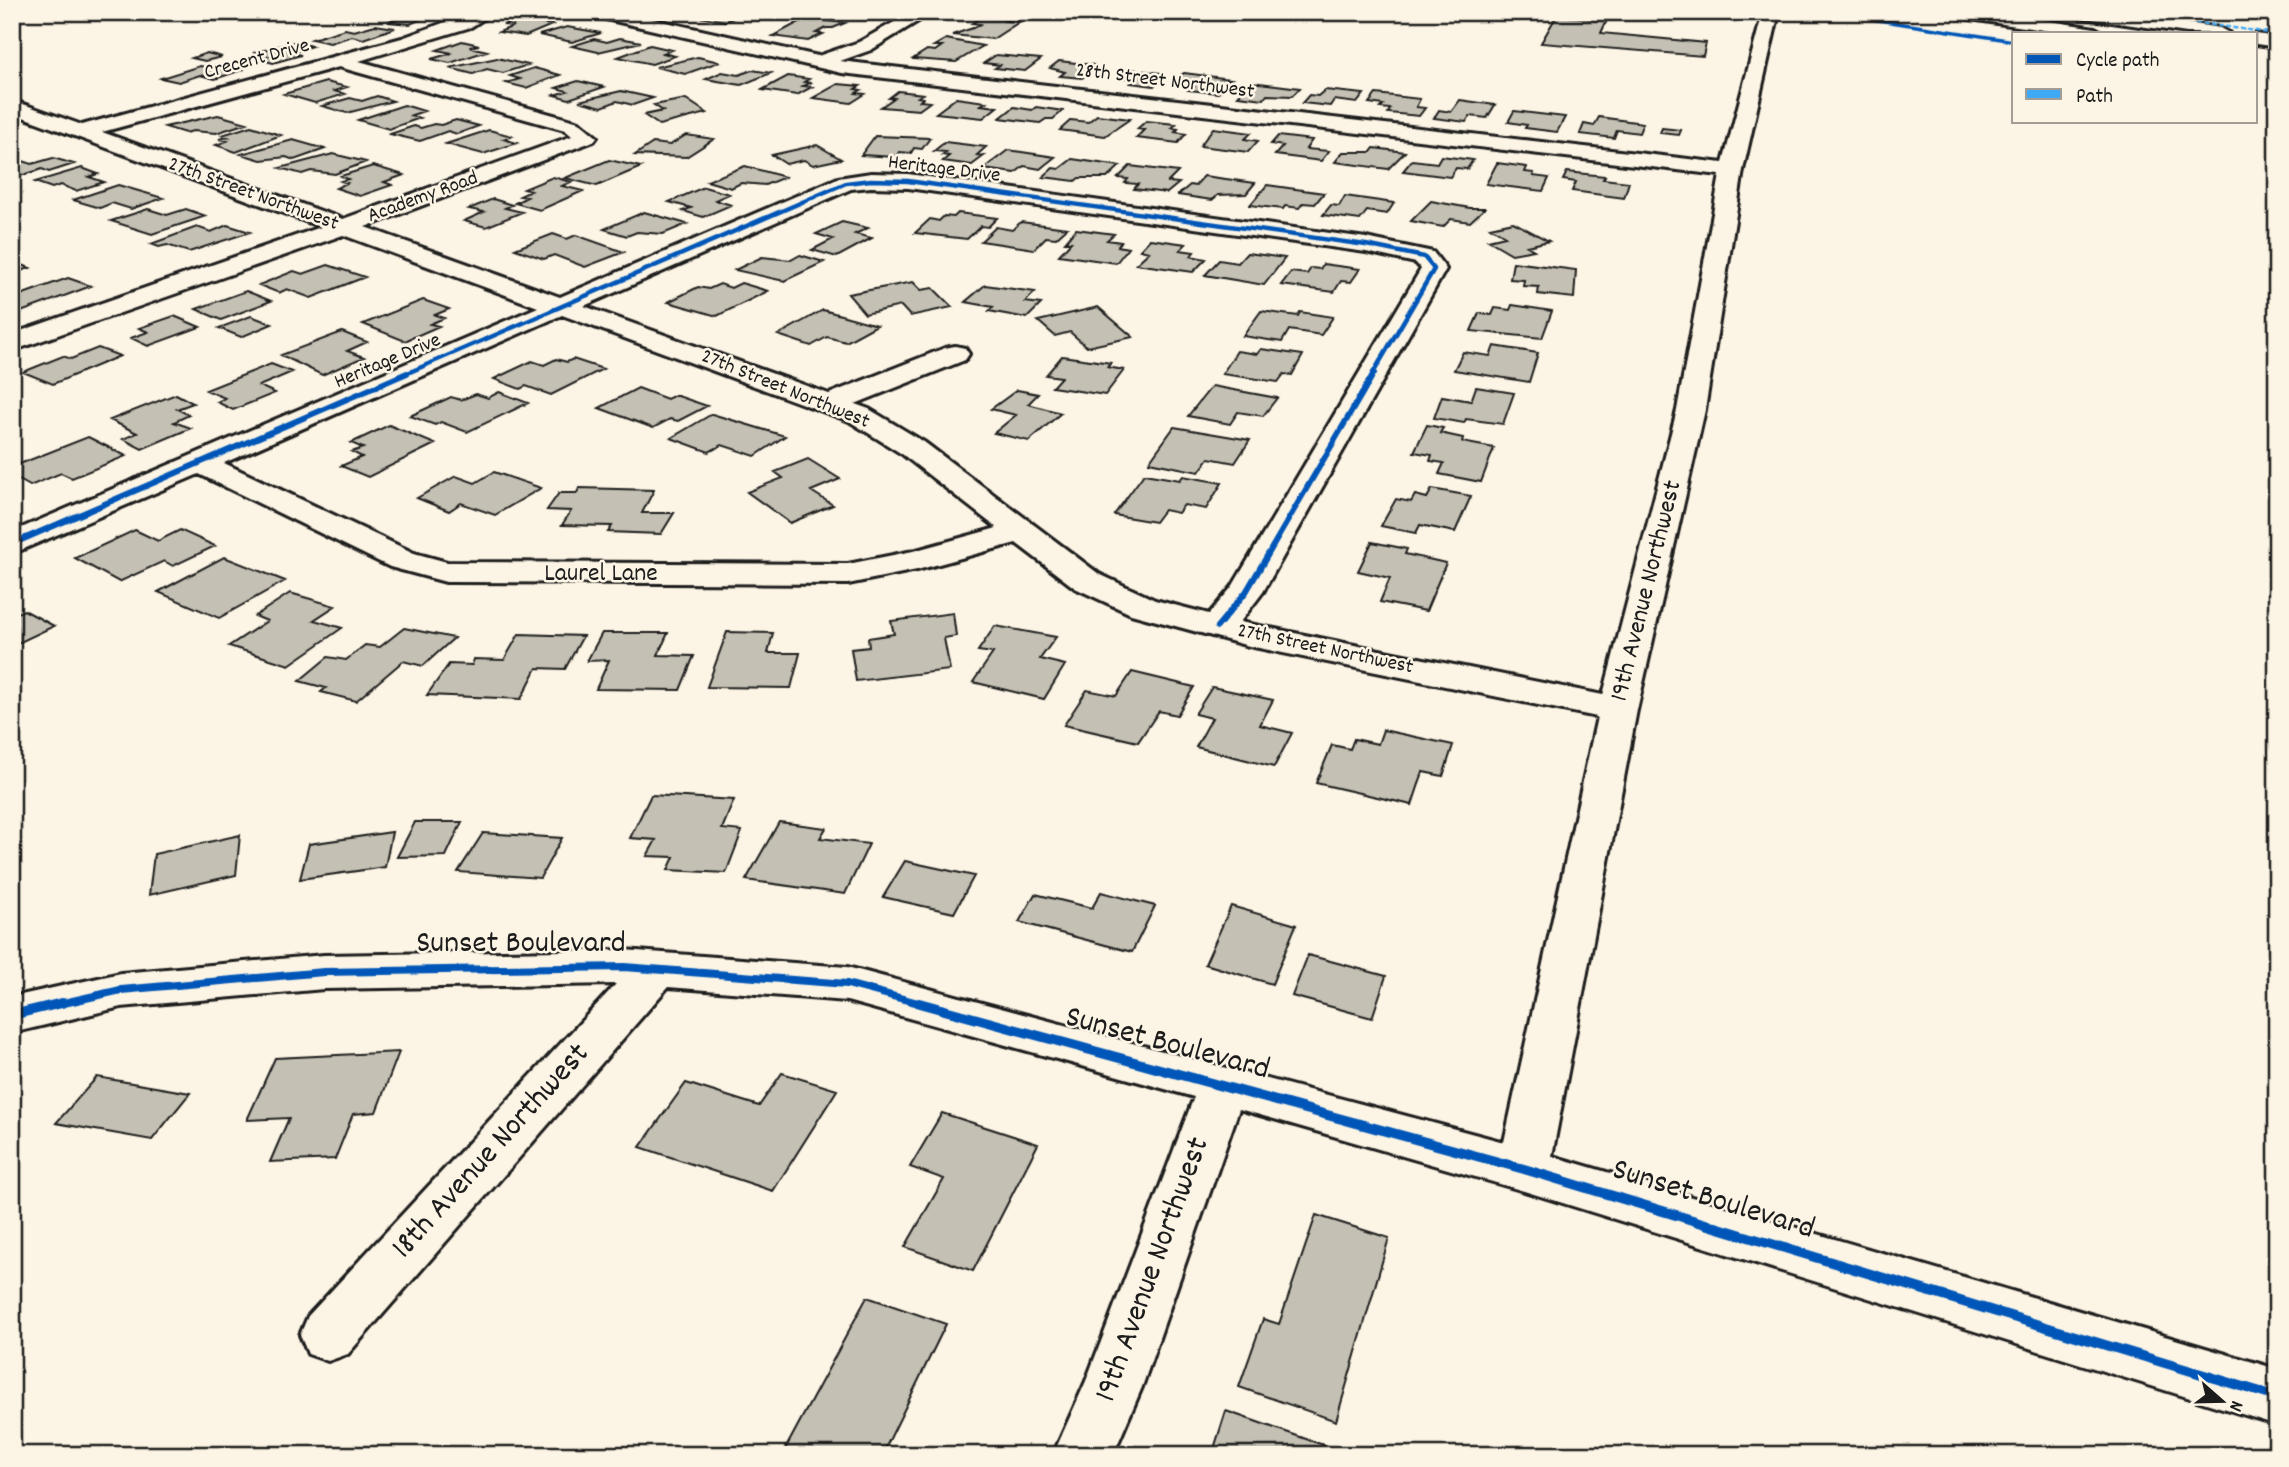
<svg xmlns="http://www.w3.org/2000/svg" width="2289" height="1467" viewBox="0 0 2289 1467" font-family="Dekko,sans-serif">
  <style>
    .building { fill: #c4c0b3; stroke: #1c1c1c; stroke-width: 2 }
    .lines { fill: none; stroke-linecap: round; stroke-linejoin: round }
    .minor-casing { stroke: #1c1c1c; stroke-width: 6 }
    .trunk-casing { stroke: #1c1c1c; stroke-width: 6 }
    .minor { fill: #fcf5e5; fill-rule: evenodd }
    .trunk { fill: #fcf5e5; fill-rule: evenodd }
    .quiet { stroke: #3fa9f5; stroke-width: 2.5; stroke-dasharray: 5 2.5; stroke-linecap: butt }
    .cycleway-far4-casing { stroke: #fcf5e5; stroke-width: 5 }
    .cycleway-far3-casing { stroke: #fcf5e5; stroke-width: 7 }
    .cycleway-far2-casing { stroke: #fcf5e5; stroke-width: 10 }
    .cycleway-far1-casing { stroke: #fcf5e5; stroke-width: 12 }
    .cycleway-casing { stroke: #fcf5e5; stroke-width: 14 }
    .cycleway-far4 { stroke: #0057b8; stroke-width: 3.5 }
    .cycleway-far3 { stroke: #0057b8; stroke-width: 4.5 }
    .cycleway-far2 { stroke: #0057b8; stroke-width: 6 }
    .cycleway-far1 { stroke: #0057b8; stroke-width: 8 }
    .cycleway { stroke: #0057b8; stroke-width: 10 }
    .labels { text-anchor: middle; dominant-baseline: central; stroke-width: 5; stroke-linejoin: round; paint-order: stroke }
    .far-street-label { font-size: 21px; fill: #1c1c1c; stroke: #fcf5e5 }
    .street-label { font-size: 26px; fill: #1c1c1c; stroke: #fcf5e5 }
    .near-street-label { font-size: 32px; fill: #1c1c1c; stroke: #fcf5e5 }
  </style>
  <rect width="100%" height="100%" fill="#fcf5e5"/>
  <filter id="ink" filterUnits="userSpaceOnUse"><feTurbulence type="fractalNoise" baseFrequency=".0143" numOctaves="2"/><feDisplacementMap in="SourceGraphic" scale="14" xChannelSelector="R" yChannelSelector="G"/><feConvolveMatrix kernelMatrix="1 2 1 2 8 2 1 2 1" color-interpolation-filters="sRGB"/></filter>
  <g filter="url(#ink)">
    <!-- building -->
    <path class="building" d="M393,12H430L422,16H429L410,24L388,22L396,19L381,17Z
      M703,12H748L726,21L693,16Z
      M818,12H857L854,14H859L851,19L816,13Z
      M1557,15L1607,20L1601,33L1706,43L1703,56L1541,43Z
      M982,17L1008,20L1006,21L1019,22L993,39L952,35L973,28L980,24L972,23Z
      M520,18L545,21L539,23L552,25L526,36L499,32L514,26L503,25Z
      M803,20H819L845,23L833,28H826L816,33L823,34L808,41L773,36Z
      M375,25L395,28L363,39L352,36L330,43L312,39L345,29L354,31Z
      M567,27L601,33L572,42L539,35Z
      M620,38L641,42L598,52L572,46L594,39L607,42Z
      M946,39L983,46L956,62L913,59L927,50L935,51L942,46H934Z
      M462,41L479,45L470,47L487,51L450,63L431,59L452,53L437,50Z
      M294,42L312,46L291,53L301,55L273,63L258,59L267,56L253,53Z
      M650,45L672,50L663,53L675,56L652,64L618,57Z
      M207,53L222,57L205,61L192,58Z
      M996,55L1041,59L1025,71L995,68L1000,65L984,63Z
      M698,57L719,62L685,74L656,67Z
      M497,58L528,65L503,73L487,69L473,74L449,68Z
      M1059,61L1093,65L1086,71H1091L1082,78L1060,76L1065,72L1050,68Z
      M200,66L216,69L225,66L242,70L215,79L200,75L179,82L161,78Z
      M534,68L560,75L526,88L506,83L520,79L510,76Z
      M1129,69L1160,73L1154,79H1160L1154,86L1131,83L1136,79L1119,77Z
      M752,70L771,73L741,85L706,79L722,72L739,75Z
      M1184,73L1231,79L1218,85L1226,86L1218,93L1189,90L1194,87L1173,81Z
      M788,76L809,79L804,82L810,83L803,86L812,87L797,95L762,90Z
      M578,81L604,87L569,99L554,95L567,91L556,88Z
      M326,82L347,87L334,91L345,94L315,103L284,94Z
      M1251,82L1300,88L1292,96L1267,95L1264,99L1238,96Z
      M838,84L860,86L855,89L861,90L856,93L865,94L851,103L813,98Z
      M1325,90L1364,94L1357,103L1334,100L1330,106L1302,103L1309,95L1318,96Z
      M621,91L653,98L633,105L617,101L602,107L579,101Z
      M898,91L923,94L918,97L923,98L920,101L930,102L919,110L881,107L894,98H889Z
      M1376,94L1420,99L1416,107L1425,108L1419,116L1388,113L1390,109L1380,108L1383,105L1369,103Z
      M377,96L393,101L347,113L322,106L350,98L362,101Z
      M956,98L986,102L981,105L997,107L983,118L936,113Z
      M686,99L707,113L659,125L644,115L663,111L654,105Z
      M1460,100L1495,105L1487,118L1470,116L1466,122L1434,118L1439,110L1451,112Z
      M404,105L424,111L409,116L420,118L389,129L358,120Z
      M1014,107L1032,110L1036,107L1063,111L1053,119H1046L1040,123L1000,118Z
      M1514,111L1565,117L1557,132L1525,128L1527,125L1508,122Z
      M218,115L247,123L216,133L193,131L185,133L165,127Z
      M1097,115L1130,119L1105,136L1060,130L1071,120L1088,122Z
      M1599,117L1643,123L1639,133L1617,130L1614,138L1580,134L1584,124L1594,126Z
      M456,120L479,126L457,134L448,131L420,141L390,134L414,126L421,128L434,124L441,125Z
      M1146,121L1176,124L1172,128L1178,129L1175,132L1186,134L1178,143L1136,138L1144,130L1137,129Z
      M251,126L281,135L236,152L216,145L227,141L219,139L228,137L222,135Z
      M1213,128L1251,133L1245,139L1258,141L1248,152L1200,146Z
      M1662,128L1681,130L1679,135L1660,133Z
      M489,130L512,136L503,139L517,143L483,154L446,144Z
      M686,135L714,139L686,157L635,155L653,143L670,145Z
      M875,136L930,138L922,149L914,148L911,153L899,152L896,157L861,155Z
      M1278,136L1312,140L1306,149L1329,151L1321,161L1275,155L1283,146L1271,144Z
      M293,140L325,149L294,160L286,157L261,160L241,154Z
      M945,142L986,147L977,155L984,156L972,165L943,161L949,156L942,155L946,152L934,151Z
      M817,145L841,159L813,165L804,160L786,164L772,155Z
      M1374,148L1405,152L1388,169L1335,162L1343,152H1371Z
      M1008,150L1055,157L1040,169L1024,166L1015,173L983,169Z
      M333,154L366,162L335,174L311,171L302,174L280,168Z
      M1441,156L1473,160L1467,169L1456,168L1450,177L1403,171L1412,160L1437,163Z
      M53,158L74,164L49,172L42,169L17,177L12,176V161L17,159L32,164Z
      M1072,159L1120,166L1107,178H1079L1075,181L1043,177L1053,168L1059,169Z
      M609,160L641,167L597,186L565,178Z
      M1497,163L1527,167L1525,172L1534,173L1533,176L1549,178L1543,191L1486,184Z
      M373,166L404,175L384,182L392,185L360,196L336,188L347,183L341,181L348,179L341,176Z
      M745,166L785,177L765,185L741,183L731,188L707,181Z
      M1130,166L1178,172L1168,182L1179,183L1167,193L1134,189L1138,184L1125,183L1128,179L1118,178Z
      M82,168L98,174L89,177L104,182L76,191L61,185L52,188L35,182Z
      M1567,172L1605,176L1603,179L1629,182L1624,198L1572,191L1576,182L1563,180Z
      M1204,176L1255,183L1246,194L1218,195L1212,200L1178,195L1190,185L1195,186Z
      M553,177L571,182L562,186L583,191L540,210L515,203L527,197L520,196L531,191L524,189Z
      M118,185L163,198L131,209L112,203L100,208L73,200Z
      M1267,185L1324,193L1315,204L1303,203L1299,208L1285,206L1283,209L1250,205Z
      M704,187L729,194L715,200L731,205L703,217L683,211L691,208L669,202Z
      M1345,196L1394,203L1387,214L1367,211L1360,220L1323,215L1331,205L1339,206Z
      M493,199L512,205L505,208L522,212L486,227L464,221L484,212L469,209Z
      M1431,201L1470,208H1485L1470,222L1451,219L1443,227L1411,221Z
      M148,209L167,215L186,209L206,216L152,234L111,221Z
      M644,212L687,224L663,234L637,232L627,236L604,229Z
      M958,213L997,218L988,227L981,226L967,239L915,233L930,219L939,221L944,216L954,217Z
      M842,222L868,228L855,234L872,238L837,257L812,250L833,239L816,234Z
      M1021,222L1067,228L1056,238L1046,237L1034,249L981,241L996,227L1012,230Z
      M1513,222L1549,241L1527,246L1534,250L1512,254L1488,240L1505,236L1490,227Z
      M227,225L250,232L189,252L167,245L159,247L151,244L197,227L211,232Z
      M1076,229L1114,234L1107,240L1121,242L1118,246L1128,248L1116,263L1059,255L1071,242H1065Z
      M553,234L567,239L576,235L624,252L585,267L554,255L544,259L515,249Z
      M1150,239L1186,244L1180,250L1194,252L1191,256L1206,259L1193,272L1136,264L1149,252L1140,250Z
      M1247,253L1285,258L1264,285L1205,275L1219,260L1238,263Z
      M800,255L824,262L784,281L735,270L762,257L791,260Z
      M12,261L30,268L12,274Z
      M1513,262L1576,270L1574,298L1538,294L1539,287L1523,286L1524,280L1510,279Z
      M1323,264L1360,269L1351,282L1341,281L1334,292L1281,285L1291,272L1307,274L1311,268L1320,269Z
      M328,265L365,277L311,298L287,289L279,293L259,285L294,271L303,274Z
      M68,278L91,286L21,312L12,309V298Z
      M913,282L921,290L933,288L952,307L910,316L901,306L865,314L848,294Z
      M741,283L768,291L717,316L668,302L698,287L709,289L720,284L731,288Z
      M985,285L1035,292L1025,302L1041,304L1027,318L989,311L993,307L965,302Z
      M246,291L271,301L221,320L196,309Z
      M423,300L449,309L435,315L444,318L430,324L439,326L405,341L363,324Z
      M1512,305L1552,311L1542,338L1471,331L1479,313L1492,315L1495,308L1510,310Z
      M1098,307L1133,337L1087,347L1070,332L1055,336L1038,321Z
      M823,310L877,325L846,342L827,337L811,346L778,335Z
      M1261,311L1298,316L1300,312L1333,317L1321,335L1289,330L1282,342L1243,336Z
      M174,316L200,327L148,346L131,338L148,332L139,328Z
      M251,316L272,324L241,337L219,328Z
      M342,332L367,342L347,351L364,357L322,375L281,355Z
      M1494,346L1538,353L1529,382L1454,370L1463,352L1490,356Z
      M98,348L120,356L53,384L23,372L63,356L71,359Z
      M1261,349L1303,355L1292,375L1284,374L1278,382L1222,374L1237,351L1257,354Z
      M1062,356L1111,363L1107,367L1124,370L1105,395L1052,387L1061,377L1046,375Z
      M556,359L567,362L573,359L603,369L551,395L526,386L520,389L494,379L532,361L544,365Z
      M271,364L292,372L259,386L275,393L233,410L217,402L225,398L206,390Z
      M1212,386L1277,398L1263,416L1238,412L1230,424L1188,416Z
      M1476,387L1514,393L1503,424L1466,419L1464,423L1434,418L1442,396L1471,401Z
      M638,388L667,399L675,395L707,406L678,421L670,419L653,428L599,408Z
      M1017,390L1038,394L1028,404L1061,413L1029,441L994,433L1016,415L991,409Z
      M499,392L528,403L467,432L441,422L435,425L410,416L451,397L461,400L476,394L488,398Z
      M176,394L193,403L177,409L189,415L174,422L191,428L142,449L123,439L137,433L110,420Z
      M712,414L785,436L755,456L722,445L709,452L671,438Z
      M389,425L435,444L368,477L341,466L362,457L352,452L363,448L351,443Z
      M1427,425L1443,428L1440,433L1463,438L1462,442L1494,448L1481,482L1439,474L1444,463L1430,461L1432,455L1414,452Z
      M1174,427L1250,440L1235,463L1209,458L1199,472L1149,462Z
      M88,437L126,456L72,478L61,473L30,486L12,476V467Z
      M808,459L840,479L811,491L833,505L790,523L747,492L783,478L775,472Z
      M494,472L541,488L495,515L461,503L449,511L417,498L456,476L475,483Z
      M1144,474L1180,480L1183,476L1222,483L1206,509L1184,505L1178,513L1164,510L1155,522L1114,515Z
      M579,488L654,490L642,513H674L661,534L608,532L612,526L562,525L571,511L547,510L559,493H577Z
      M1432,489L1471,496L1455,532L1420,525L1416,533L1381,526L1396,499L1411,502L1415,495L1427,498Z
      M135,530L158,541L180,530L215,546L173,566L164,561L119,582L75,558Z
      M1372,542L1407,549L1405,554L1446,563L1426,611L1380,602L1390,578L1358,571Z
      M224,557L285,581L219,618L158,592Z
      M290,593L335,606L314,620L342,628L289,665L229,646L267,621L255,616Z
      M24,610L54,626L12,646V615Z
      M953,613L956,636L944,638L950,670L856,681L851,649L869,647L868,638L894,634L891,621Z
      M995,626L1056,637L1040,659L1065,665L1044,699L973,682L993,653L978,651Z
      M404,628L454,638L423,666L403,661L356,701L321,692L326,688L299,681L328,657L346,660L365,645L380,647Z
      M727,632L773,633L768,653H800L791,688L707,687Z
      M602,633H668L658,655L694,656L680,690L596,689L609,660L587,661Z
      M519,634L583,636L565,669L537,668L521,699L427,695L449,664L472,665L474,659L504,660Z
      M1132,672L1194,687L1177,715L1159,711L1138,742L1064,725L1087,690L1116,696Z
      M1212,687L1273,700L1260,725L1292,733L1274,767L1196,747L1212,718L1195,714Z
      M1383,730L1453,745L1443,776L1423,772L1412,805L1316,783L1332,745L1350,749L1354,739L1378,744Z
      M651,795L734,800L722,829L742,831L726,873L668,870L674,857L647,856L656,840L630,838Z
      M415,822H462L446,856L397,857Z
      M779,822L826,828L820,838L869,844L845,894L746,880Z
      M392,832L385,867L300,879L309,844Z
      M483,833L562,838L540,878L458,872Z
      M240,835L236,875L149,895L154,854Z
      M905,861L974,876L954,913L883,897Z
      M1101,892L1155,906L1132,952L1019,922L1035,894L1092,908Z
      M1231,906L1296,925L1272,984L1205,964Z
      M1308,955L1386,976L1372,1018L1292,996Z
      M399,1052L376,1112L353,1114L335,1159L270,1162L289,1118L247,1120L275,1058Z
      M782,1073L837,1090L773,1191L640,1147L686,1083L759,1106Z
      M97,1077L190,1093L152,1140L56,1123Z
      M942,1113L1038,1144L973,1271L905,1247L944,1179L910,1167Z
      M1316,1215L1389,1238L1336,1421L1239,1387L1263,1319L1279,1324Z
      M867,1297L946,1324L882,1455H782Z
      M1226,1411L1352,1455H1212Z"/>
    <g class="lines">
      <defs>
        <path id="minor" d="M473,12H494L471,27L359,61L579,122L597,137L594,141L365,227L560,297L838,178L871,173L908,174L1366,238L1433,252L1446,269L1263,592L1240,622L1603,695L1677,410L1720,175L842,73L597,17L589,12H621L818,56L859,42L912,12H933L871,50L840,61L1723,163L1763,12H1779L1743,170L1705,410L1637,710L1552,1156L2277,1369V1425L1524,1191L1239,1109L1142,1387L1113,1455H1053L1086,1381L1194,1097L847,1001L668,987L348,1354L328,1361L308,1354L300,1335L308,1316L616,984L324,989L121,1007L12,1033V997L121,973L324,955L624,950L847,967L1504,1142L1597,717L1249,646L1131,614L1075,588L1016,543L917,570L848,584L446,582L390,567L199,474L12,554V532L538,307L343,235L12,351V334L321,227L12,113V100L82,125L402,38ZM339,67L565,130L572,136L343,219L102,132ZM871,187L908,188L1366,252L1416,263L1421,269L1232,587L1209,614L1155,600L1099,574L924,442L869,409L855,404L965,360L969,354L965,348L955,346L945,348L829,394L584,306L851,189ZM562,315L849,421L902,454L997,528L913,551L848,564L447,562L414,553L224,463Z"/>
        <path id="trunk" d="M1949,12H1992L2095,28L2104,33H2063L1957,17Z
          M2070,12H2114L2220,28L2229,33H2187L2078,17Z
          M2256,34L2277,37V47L2256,44Z"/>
      </defs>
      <!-- minor casing -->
      <use href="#minor" class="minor-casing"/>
      <!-- trunk casing -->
      <use href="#trunk" class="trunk-casing"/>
      <!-- minor -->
      <use href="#minor" class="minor"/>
      <!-- trunk -->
      <use href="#trunk" class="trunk"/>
      <!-- quiet -->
      <path class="quiet" d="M2121,12L2277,34"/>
      <defs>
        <path id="cycleway-far4" d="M1853,12L1871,19L2014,41"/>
        <path id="cycleway-far3" d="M403,375L846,183L871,180L908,181L1366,245L1424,257L1434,269L1372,375"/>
        <path id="cycleway-far2" d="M12,544L407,373
          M1217,627L1246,592L1374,373"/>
        <path id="cycleway-far1" d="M55,1005L121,990L324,972L624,967L847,984L926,1005"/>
        <path id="cycleway" d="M919,1003L1524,1169L2277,1397
          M12,1015L62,1003"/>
      </defs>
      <!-- cycleway-far4 casing -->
      <use href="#cycleway-far4" class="cycleway-far4-casing"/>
      <!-- cycleway-far3 casing -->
      <use href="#cycleway-far3" class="cycleway-far3-casing"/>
      <!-- cycleway-far2 casing -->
      <use href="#cycleway-far2" class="cycleway-far2-casing"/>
      <!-- cycleway-far1 casing -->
      <use href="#cycleway-far1" class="cycleway-far1-casing"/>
      <!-- cycleway casing -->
      <use href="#cycleway" class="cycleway-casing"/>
      <!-- cycleway-far4 -->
      <use href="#cycleway-far4" class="cycleway-far4"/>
      <!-- cycleway-far3 -->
      <use href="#cycleway-far3" class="cycleway-far3"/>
      <!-- cycleway-far2 -->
      <use href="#cycleway-far2" class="cycleway-far2"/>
      <!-- cycleway-far1 -->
      <use href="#cycleway-far1" class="cycleway-far1"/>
      <!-- cycleway -->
      <use href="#cycleway" class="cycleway"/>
    </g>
  </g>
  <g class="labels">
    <!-- far-street labels -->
    <g class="far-street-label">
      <text transform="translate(257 60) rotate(-15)">Crecent Drive</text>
      <text transform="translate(1165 82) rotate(7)">28th Street Northwest</text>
      <text transform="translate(944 170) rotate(7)">Heritage Drive</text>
      <text transform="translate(253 195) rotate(20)">27th Street Northwest</text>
      <text transform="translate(423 198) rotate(-20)">Academy Road</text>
      <text transform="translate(388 362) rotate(-23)">Heritage Drive</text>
      <text transform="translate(785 390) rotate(22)">27th Street Northwest</text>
      <text transform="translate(1325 650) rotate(12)">27th Street Northwest</text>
    </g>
    <!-- street labels -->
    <g class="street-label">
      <text x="601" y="574">Laurel Lane</text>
      <text transform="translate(1647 591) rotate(-76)">19th Avenue Northwest</text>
    </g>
    <!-- near-street labels -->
    <g class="near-street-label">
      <text x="521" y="945">Sunset Boulevard</text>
      <text transform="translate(1167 1045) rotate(15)">Sunset Boulevard</text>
      <text transform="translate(492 1152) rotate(-48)">18th Avenue Northwest</text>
      <text transform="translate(1713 1201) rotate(17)">Sunset Boulevard</text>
      <text transform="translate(1154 1270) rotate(-70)">19th Avenue Northwest</text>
    </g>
  </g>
  <!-- margin -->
  <rect width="2289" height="1467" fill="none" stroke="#fcf5e5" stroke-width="42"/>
  <rect x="21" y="21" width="2247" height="1425" fill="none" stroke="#1c1c1c" stroke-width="2.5" filter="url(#ink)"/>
  <!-- legend -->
  <rect x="2012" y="32" width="245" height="91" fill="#fcf5e5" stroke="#a29e95" stroke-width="2"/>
  <rect x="2026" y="54" width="35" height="10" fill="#0057b8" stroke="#a29e95" stroke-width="2"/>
  <text x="2076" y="66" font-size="21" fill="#1c1c1c">Cycle path</text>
  <rect x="2026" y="89" width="35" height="10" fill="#3fa9f5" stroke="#a29e95" stroke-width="2"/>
  <text x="2076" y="102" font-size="21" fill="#1c1c1c">Path</text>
  <!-- north arrow -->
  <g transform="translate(2222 1401) rotate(110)" stroke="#fcf5e5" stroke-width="5" paint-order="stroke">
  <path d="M0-5L12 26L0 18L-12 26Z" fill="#1c1c1c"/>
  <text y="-10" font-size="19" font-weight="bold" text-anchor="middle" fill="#1c1c1c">N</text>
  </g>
</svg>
